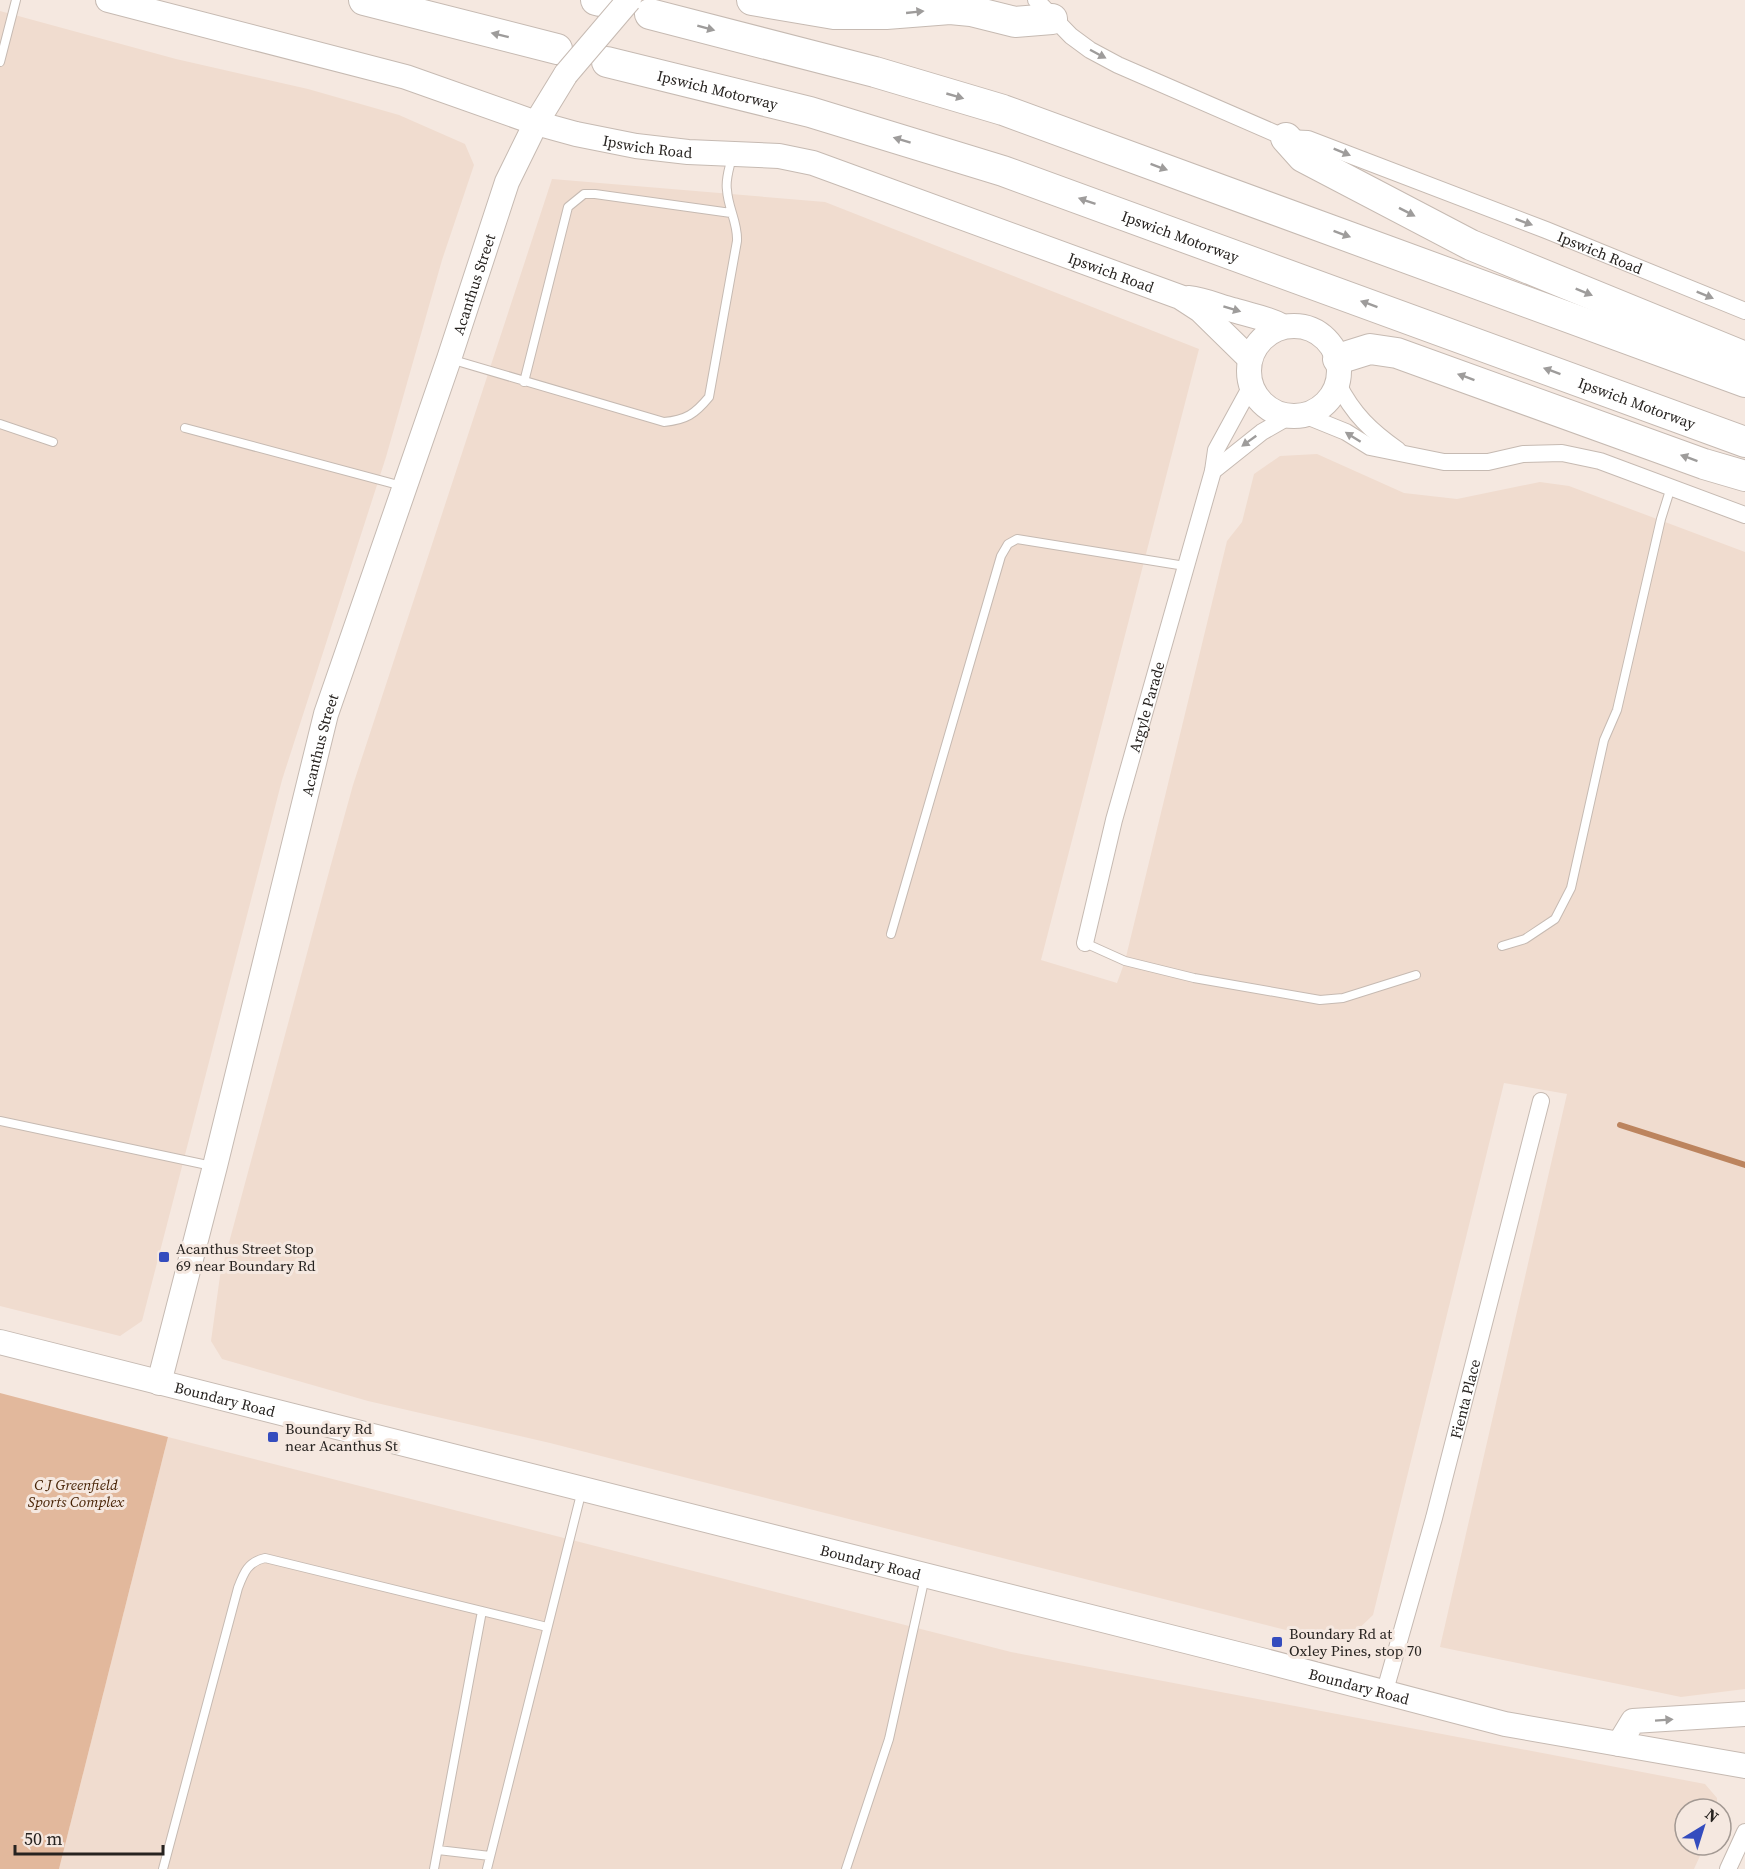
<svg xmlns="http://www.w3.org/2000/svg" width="1745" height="1869" viewBox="0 0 1745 1869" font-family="'Source Serif 4',serif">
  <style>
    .built { fill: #f0dccf }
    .green { fill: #e2b89c }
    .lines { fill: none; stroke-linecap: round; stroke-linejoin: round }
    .stream { stroke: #bc845e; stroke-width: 6 }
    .lane-casing { stroke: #c6bab2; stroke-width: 10 }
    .street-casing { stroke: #c6bab2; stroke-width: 18 }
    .secondary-casing { stroke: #c6bab2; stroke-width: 26 }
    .highway-casing { stroke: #c6bab2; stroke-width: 32 }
    .lane { stroke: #fff; stroke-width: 8 }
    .street { stroke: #fff; stroke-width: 16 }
    .secondary { stroke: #fff; stroke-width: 24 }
    .highway { stroke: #fff; stroke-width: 30 }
    .secondary-bridge-casing { stroke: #c6bab2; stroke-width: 26; stroke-linecap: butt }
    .secondary-bridge { stroke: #fff; stroke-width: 24 }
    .oneway { fill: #9e9c9b }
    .poi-dot { fill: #344cbe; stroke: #f5e8e0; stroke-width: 2 }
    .labels { text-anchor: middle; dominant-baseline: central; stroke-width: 6; stroke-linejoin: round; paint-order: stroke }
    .street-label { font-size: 15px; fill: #272320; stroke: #f5e8e0 }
    .poi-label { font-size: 15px; fill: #272320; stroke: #f5e8e0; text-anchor: start }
    .park-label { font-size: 15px; font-style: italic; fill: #441f01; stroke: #f5e8e0 }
  </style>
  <rect width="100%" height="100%" fill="#f5e8e0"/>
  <!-- built -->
  <path class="built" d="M0,11L176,59L308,89L399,115L465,144L474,165L442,260L386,457L282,780L142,1321L120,1336L0,1306Z
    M552,179L825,202L1199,349L1041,960L1117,983L1125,961L1227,541L1242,522L1254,474L1280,456L1317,454L1404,493L1457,499L1540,482L1569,486L1745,552V1689L1681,1697L1440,1647L1567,1094L1504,1083L1373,1615L1350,1637L1325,1640L550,1443L368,1401L222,1359L211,1341L220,1276L330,868L353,785Z
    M168,1437L1011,1652L1705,1784L1717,1798V1809H1685V1845H1705L1694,1869H59Z"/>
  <!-- green -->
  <path class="green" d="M0,1393L168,1437L59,1869H0Z"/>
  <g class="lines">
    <!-- stream -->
    <path class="stream" d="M1620,1125L1745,1165"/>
    <defs>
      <path id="lane" d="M0,62L16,0
        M450,359L664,422C686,420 695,414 709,397L737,241C738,223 728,208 727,190C725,179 730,167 732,156
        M524,382L568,207L584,194H595L731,213
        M0,424L53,442
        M185,428L402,486
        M891,934L1001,556L1008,544L1017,539L1185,566
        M1085,943L1125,961L1194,978L1320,1000L1343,998L1416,975
        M1502,946L1525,939L1555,919L1571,888L1604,740L1617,710L1661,519L1671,487
        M0,1121L212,1166
        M438,1850L490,1856
        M163,1869L238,1588C244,1572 248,1562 265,1558L547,1627
        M434,1869L482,1611
        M487,1869L582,1490
        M846,1869L889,1739L925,1577"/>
      <g id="street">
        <path id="s1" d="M1036,0L1071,36L1090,50L1118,65L1286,138L1308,139L1546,230L1745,311"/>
        <path d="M1338,384C1353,414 1371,431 1398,450"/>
        <path d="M1304,415L1346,432L1370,447L1444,462H1488L1523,454L1562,453L1600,461L1745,515"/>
        <path d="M1213,471L1262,432L1290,416"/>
        <path id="s2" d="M1085,943L1114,820L1213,471L1216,450L1251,386"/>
        <path id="s3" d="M1384,1694L1434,1518L1541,1101"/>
        <path d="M1728,1869L1745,1832"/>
      </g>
      <g id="secondary">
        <path id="s4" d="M108,0L406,77L536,123L576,134L636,146L688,152L779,156L813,163L1180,297L1200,310L1250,359"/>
        <path d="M1188,298C1205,300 1218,306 1233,310C1252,316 1265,317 1282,326"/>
        <circle cx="1294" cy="371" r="45"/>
        <path id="s5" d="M0,1342L1265,1661L1505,1724L1745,1766"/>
        <path id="s6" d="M159,1383L215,1166L326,714L449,359L507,182L536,123L566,74"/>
        <path d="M1619,1744L1633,1721L1745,1714"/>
      </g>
      <g id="highway">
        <path d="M364,0L557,49"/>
        <path d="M596,0L600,1"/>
        <path d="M752,0L834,14H886L950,9L971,11L1015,22L1052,19"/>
        <path d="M650,14L875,72L1003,110L1745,382"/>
        <path id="s7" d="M607,62L810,112L1003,171L1745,442"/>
        <path d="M1286,138L1303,157L1471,245L1745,357"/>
        <path d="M1338,359L1370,349L1397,353L1704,464L1745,476"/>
      </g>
    </defs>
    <!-- lane casing -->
    <use href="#lane" class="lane-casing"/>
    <!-- street casing -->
    <use href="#street" class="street-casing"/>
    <!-- secondary casing -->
    <use href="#secondary" class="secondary-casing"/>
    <!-- highway casing -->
    <use href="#highway" class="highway-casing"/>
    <!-- lane -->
    <use href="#lane" class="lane"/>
    <!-- street -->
    <use href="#street" class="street"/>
    <!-- secondary -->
    <use href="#secondary" class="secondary"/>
    <!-- highway -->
    <use href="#highway" class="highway"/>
    <defs>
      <path id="secondary-bridge" d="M566,74L629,0"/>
    </defs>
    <!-- secondary-bridge casing -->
    <use href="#secondary-bridge" class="secondary-bridge-casing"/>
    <!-- secondary-bridge -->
    <use href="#secondary-bridge" class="secondary-bridge"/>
  </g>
  <!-- one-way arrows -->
  <defs><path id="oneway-solid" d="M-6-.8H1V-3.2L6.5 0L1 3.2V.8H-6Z" transform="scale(1.5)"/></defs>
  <g class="oneway">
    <use href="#oneway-solid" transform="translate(915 12) rotate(-6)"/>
    <use href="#oneway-solid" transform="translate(706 28) rotate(15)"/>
    <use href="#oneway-solid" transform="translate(500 35) rotate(-166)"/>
    <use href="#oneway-solid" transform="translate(1098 54) rotate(28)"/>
    <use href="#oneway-solid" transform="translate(955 96) rotate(16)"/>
    <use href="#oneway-solid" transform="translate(902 140) rotate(-163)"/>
    <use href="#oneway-solid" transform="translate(1342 152) rotate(22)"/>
    <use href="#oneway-solid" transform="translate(1159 167) rotate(20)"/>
    <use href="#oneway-solid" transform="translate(1087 201) rotate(-161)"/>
    <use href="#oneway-solid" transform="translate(1407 212) rotate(27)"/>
    <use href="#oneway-solid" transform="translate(1524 222) rotate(20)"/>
    <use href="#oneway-solid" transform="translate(1342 234) rotate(20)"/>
    <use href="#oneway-solid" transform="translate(1584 292) rotate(22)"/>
    <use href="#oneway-solid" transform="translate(1705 295) rotate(22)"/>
    <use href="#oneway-solid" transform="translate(1369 304) rotate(-160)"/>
    <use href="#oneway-solid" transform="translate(1232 309) rotate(17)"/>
    <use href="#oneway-solid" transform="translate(1552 371) rotate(-160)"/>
    <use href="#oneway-solid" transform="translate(1466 377) rotate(-160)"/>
    <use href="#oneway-solid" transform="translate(1353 437) rotate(-148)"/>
    <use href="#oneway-solid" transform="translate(1249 441) rotate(144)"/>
    <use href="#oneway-solid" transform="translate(1689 458) rotate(-160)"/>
    <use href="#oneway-solid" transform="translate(1664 1720) rotate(-4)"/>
  </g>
  <!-- markers -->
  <g class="poi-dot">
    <rect x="158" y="1251" width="12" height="12" rx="3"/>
    <rect x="267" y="1431" width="12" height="12" rx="3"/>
    <rect x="1271" y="1636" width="12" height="12" rx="3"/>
  </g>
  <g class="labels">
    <!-- street labels -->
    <g class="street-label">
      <text stroke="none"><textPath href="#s7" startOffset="114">Ipswich Motorway</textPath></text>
      <text stroke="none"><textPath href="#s4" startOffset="560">Ipswich Road</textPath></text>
      <text stroke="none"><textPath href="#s7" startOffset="600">Ipswich Motorway</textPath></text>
      <text stroke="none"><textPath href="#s1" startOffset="624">Ipswich Road</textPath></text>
      <text stroke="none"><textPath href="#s4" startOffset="1044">Ipswich Road</textPath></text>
      <text stroke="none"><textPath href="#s6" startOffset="1144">Acanthus Street</textPath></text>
      <text stroke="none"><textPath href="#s7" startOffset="1086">Ipswich Motorway</textPath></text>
      <text stroke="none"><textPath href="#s2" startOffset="244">Argyle Parade</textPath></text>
      <text stroke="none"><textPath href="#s6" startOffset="658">Acanthus Street</textPath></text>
      <text stroke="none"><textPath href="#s3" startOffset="306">Fienta Place</textPath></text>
      <text stroke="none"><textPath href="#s5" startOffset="232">Boundary Road</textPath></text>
      <text stroke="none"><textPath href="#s5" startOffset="898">Boundary Road</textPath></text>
      <text stroke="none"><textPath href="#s5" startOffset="1402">Boundary Road</textPath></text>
    </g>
    <!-- poi labels -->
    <g class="poi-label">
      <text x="176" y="1248">Acanthus Street Stop<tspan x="176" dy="17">69 near Boundary Rd</tspan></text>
      <text x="285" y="1428">Boundary Rd<tspan x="285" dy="17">near Acanthus St</tspan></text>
      <text x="1289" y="1633">Boundary Rd at<tspan x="1289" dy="17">Oxley Pines, stop 70</tspan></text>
    </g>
    <!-- park labels -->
    <g class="park-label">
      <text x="76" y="1484">C J Greenfield<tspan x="76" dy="17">Sports Complex</tspan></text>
    </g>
  </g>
  <!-- north arrow -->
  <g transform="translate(1703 1827) rotate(38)"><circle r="28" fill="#f5e8e0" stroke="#a39993" stroke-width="1.5"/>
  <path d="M0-4.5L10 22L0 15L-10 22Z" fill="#344cbe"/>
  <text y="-9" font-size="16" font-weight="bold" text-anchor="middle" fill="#272320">N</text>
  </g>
  <!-- scale -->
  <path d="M15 1845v9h148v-9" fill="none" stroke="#272320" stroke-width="3"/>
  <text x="24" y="1845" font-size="18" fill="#272320" stroke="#f5e8e0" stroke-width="4.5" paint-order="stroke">50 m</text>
</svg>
